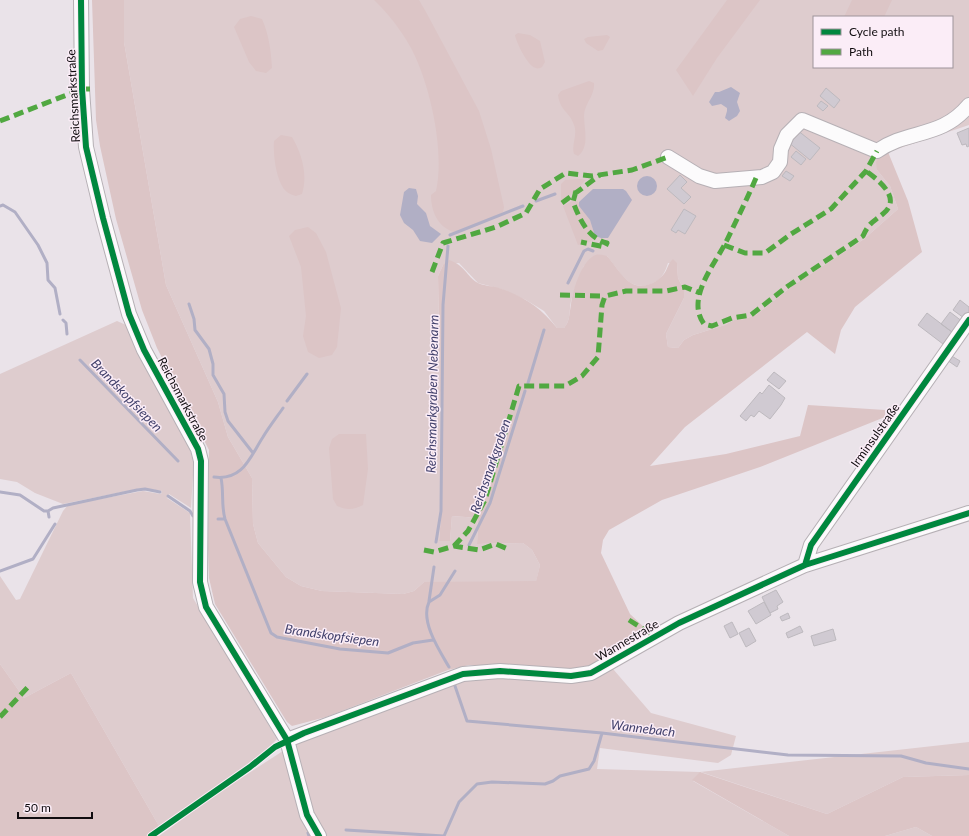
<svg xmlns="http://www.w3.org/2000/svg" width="969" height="836" viewBox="0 0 969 836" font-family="Lato,sans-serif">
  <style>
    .green { fill: #deccce; fill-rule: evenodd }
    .forest { fill: #dcc5c6 }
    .water { fill: #b1afc5 }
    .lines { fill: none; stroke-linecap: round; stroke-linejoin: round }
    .stream { stroke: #b1afc5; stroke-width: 3 }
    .building { fill: #d0cad2; stroke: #bdb9be }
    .minor-casing { stroke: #b6b0b5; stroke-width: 16 }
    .minor { stroke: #fcfbfc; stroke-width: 14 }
    .quiet { stroke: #51a841; stroke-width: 5; stroke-dasharray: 10 5; stroke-linecap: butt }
    .cycleway-casing { stroke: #fbedf7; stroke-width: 8 }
    .cycleway { stroke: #00873e; stroke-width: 6 }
    .labels { text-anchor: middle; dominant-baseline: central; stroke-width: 3; stroke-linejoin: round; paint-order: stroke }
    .street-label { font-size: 12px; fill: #100c0f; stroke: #fbedf7 }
    .water-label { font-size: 13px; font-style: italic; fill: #41406b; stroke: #fbedf7 }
  </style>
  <rect width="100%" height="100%" fill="#eae3e9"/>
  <!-- green -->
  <path class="green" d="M124,0H969V125L888,152L877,170L890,186L898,209L864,239L795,284L757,314L745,319L734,320L725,325L693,335L684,340L678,348L668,347L666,334L684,298V290L678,278L677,264L668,263C665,273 661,280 651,284C628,292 620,271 607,256L584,266C579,278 574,289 571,301C569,311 571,320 564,328H557L544,311L526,300L501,289L478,283L459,263L443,265L438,276L442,504L439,541H450L452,516L478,518L477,544L523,543L532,550L540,565L536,582H424L414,591L403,594L322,591L301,586L286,577L258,543L253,524L252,478L228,437L218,402L166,285L124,42ZM814,17H952V67H814Z
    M117,321L126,325L137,352L190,450L193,461V475L191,508L169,494L167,498L190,513L193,598L277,739L262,754L159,826L71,673L24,698L0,664V576L16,600L20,599L63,511L68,505L143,491L161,494L162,491L142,488L63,504L35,493L17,482L0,479V374Z
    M613,669L651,713L736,736L731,755L718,763L600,748L597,769L700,772L969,742V775L903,777L827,814L701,772L693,781L789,836H159L218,793L303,738L479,675L583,680Z
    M916,827L932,836H885Z"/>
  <!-- forest -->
  <path class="forest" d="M92,0H124V42L166,285L218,402L228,437L252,478L253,524L258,543L286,577L301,586L322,591L403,594L414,591L424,582L536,581L540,565L532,550L523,543L477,544L478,518L452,516L450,541H439L442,504L438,276L443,265L449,260C465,265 466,276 478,283C484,286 492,286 499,288C524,296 541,308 557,328H564C570,321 569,314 571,305C572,292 581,264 592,257C597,253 602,255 607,256C620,270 628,292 650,284C656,282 659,279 663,275C668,270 667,264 673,259L677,263L678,278L684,290V298L666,334L668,347L678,348L684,340L693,335L725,325L734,320L745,319L757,314L795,284L864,239L898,209L890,186L877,170L876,162L878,158L888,152L908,201L922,252L855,307L841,330L835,354L807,332L685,427L650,466L726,454L800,436L808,405L885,410V417L760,467L662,500L609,530L603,540L601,553L630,614L649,632L619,652L583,670L491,665H469L448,670L326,717L292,726L287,722L215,604L209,578L208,548L209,450L157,348L142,310L116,219L100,146L96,120Z
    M374,0H419L426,12L479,111L491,149L504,207L503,212L498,215L454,232C437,227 431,210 431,195L436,191C444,155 433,102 420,68C411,43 393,18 374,0Z
    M727,0H760L717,58L693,96L676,70Z
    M852,0H892L884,17H844Z
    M251,16L262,19C269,35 271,51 272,68L266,73L256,71L249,62L234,27L240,19Z
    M518,33L530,35L540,41L545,62L542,67C541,68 537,69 536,68C528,67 516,42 515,35Z
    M607,35L610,37L603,50L598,51L586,43L584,39L588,37Z
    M589,81L594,83C595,96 584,104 584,116C584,128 590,147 578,156L574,154C571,145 578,135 574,125C570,112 560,111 558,95L561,91Z
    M281,135L292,137C302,154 308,175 302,194L296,196C293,195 289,194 287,192C276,183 273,154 274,141Z
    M581,179L586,180L570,196L561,201V184L565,180Z
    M576,199L590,220L595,236L590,242L578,245L563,206Z
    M308,227L316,233L326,252L341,308L337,347L332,355L319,358L308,352L303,336L306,316L301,267L289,236L295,230Z
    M339,434H366L368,469L363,505C353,510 347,510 337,506L333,499L329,448L332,439Z
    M0,664L24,698L71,673L159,826L147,836H0Z
    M700,772L827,814L903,777L969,775V836H932L916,827L885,836H789L692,780Z"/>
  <!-- water -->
  <path class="water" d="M731,87L740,93L737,102L740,111L737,116L729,121L725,118L727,111V108L721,104L712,106L709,102L715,92H719Z
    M637 186a10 10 0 1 1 20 0a10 10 0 1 1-20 0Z
    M409,188L416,189L418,196L417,204L426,213L430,226L441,234L432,243L420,241L413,230L404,223L400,215L404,192Z
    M593,189H623L626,191L632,200L608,238H601L595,236L590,220L579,206V202Z"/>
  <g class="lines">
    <!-- stream -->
    <path class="stream" d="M536,201L555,194
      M0,206L3,205L15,212L38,245L47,263L48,280L55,288L60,314
      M450,235L523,206
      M568,283L584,251L588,249L593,251
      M189,304L194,319L195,330L209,349L213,364V375L224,394L225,412L228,421L253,453
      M63,320L66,323L67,334
      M80,360L178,461
      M528,383L544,330
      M287,401L307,374
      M214,477C243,481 250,457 263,437C269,427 276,418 283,408
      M221,478C224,492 221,505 225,519L271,633L277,637L340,649L388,653L413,643L433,640
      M0,492L20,495L44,511H48
      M168,496L190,511L193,516
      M49,517L48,511L53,508L137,490L145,489L160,492
      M218,519H225
      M436,542L441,511L443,305L448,246
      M469,545L490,503L525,391
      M0,571L33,559L55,524
      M429,601L434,567
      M449,667C439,650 420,621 429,602L440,595L455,571
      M455,686L467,721L602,733
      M346,830L444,836L459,802L477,784L492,782L545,784L553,781L560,776L589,769L594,761L602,733L788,755L901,756L926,763L969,769
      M308,833L309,836"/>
  </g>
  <!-- building -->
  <path class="building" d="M826,88L840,100L834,108L820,96Z
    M821,101L828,106L823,111L817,106Z
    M969,128V146L967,147L966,144L962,145L957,133Z
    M797,130L820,148L810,160L788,142Z
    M796,151L806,159L801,165L791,157Z
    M786,171L794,176L790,181L782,176Z
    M680,175L687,182L681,188L691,197L684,204L667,189Z
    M684,209L696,216L685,234L678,230L676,233L671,230Z
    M960,300L969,307V312L964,318L953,310Z
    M950,312L963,322L944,345L943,344L952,332L941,324Z
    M927,313L952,332L943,344L918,325Z
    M950,355L960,361L957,367L947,360Z
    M774,372L786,381L779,389L767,380Z
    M769,385L785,398L781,405L770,419L759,411L754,417L751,415L746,421L740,416L760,392L762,394Z
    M776,590L783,602L777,606L778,609L770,613L762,597Z
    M764,602L771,615L756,624L748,611Z
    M788,613L790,618L782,621L780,617Z
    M732,622L738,634L730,638L724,626Z
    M800,626L803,632L788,638L786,633Z
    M749,628L756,641L746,647L739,633Z
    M833,629L836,640L814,646L811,636Z"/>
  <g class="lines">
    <defs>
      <path id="minor" d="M81,0L82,89L86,147L103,218L129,314L144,350L198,449L201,461L200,582L206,607L287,740L307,815L319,836
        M668,157L699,176L715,181L762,177L773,172L780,162L781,149L787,135L802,120L877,151C908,129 941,139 969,105
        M805,565L811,545L969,320
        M287,740L463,674L500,671L571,676L591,673L679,623L805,565L969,513"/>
    </defs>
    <!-- minor casing -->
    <use href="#minor" class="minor-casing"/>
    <!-- minor -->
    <use href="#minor" class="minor"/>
    <!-- quiet -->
    <path class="quiet" d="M0,121L82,89H90
      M756,178C747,199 737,219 727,240C716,263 685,298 704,324L712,326L732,318L751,315L788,286L863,236C870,220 875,222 886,211C900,196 877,179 866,171
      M576,191L573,202C580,220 588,238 607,243L605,247L581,242
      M562,203L600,175
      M724,245L745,253H765L791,234L831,209L866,171L877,151
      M432,272L443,243L496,227L526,213L540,189L566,173L592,176L632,170L668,157
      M560,295L605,296
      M454,546L468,531L485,500L519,386H565L582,376L598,357L602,305L605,296L626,291H666L685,287L700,293
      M424,550L434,552L454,546L479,550L496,544L508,549
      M629,620L656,637
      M0,717L28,687"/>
    <defs>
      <path id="cycleway" d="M81,0L82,89L86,147L103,218L129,314L144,350L198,449L201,461L200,582L206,607L287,740L307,815L319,836
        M805,565L811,545L969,320
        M151,836L250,767L275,747L304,733L463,674L500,671L571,676L591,673L679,623L805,565L969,513"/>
    </defs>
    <!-- cycleway casing -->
    <use href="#cycleway" class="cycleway-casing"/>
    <!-- cycleway -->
    <use href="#cycleway" class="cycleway"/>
  </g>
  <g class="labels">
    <!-- street labels -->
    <g class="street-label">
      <text transform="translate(73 96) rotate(-93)">Reichsmarkstraße</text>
      <text transform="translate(183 399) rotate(62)">Reichsmarkstraße</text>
      <text transform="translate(875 435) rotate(-55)">Irminsulstraße</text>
      <text transform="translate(627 640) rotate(-30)">Wannestraße</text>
    </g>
    <!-- water labels -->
    <g class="water-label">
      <text transform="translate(432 394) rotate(-89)">Reichsmarkgraben Nebenarm</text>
      <text transform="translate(127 395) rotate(46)">Brandskopfsiepen</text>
      <text transform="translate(490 466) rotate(-71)">Reichsmarkgraben</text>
      <text transform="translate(332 635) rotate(8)">Brandskopfsiepen</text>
      <text transform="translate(643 728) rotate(7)">Wannebach</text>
    </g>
  </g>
  <!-- legend -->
  <rect x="813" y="16" width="140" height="52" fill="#fbedf7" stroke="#9d939a"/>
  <rect x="821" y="29" width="20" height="6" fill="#00873e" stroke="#9d939a"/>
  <text x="849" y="36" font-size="12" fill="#100c0f">Cycle path</text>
  <rect x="821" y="49" width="20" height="6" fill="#51a841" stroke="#9d939a"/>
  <text x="849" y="56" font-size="12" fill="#100c0f">Path</text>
  <!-- scale -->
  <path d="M18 812v6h74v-6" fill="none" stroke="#100c0f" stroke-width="2"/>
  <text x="24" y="812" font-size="12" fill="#100c0f" stroke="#fbedf7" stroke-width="3" paint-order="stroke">50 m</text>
</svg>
